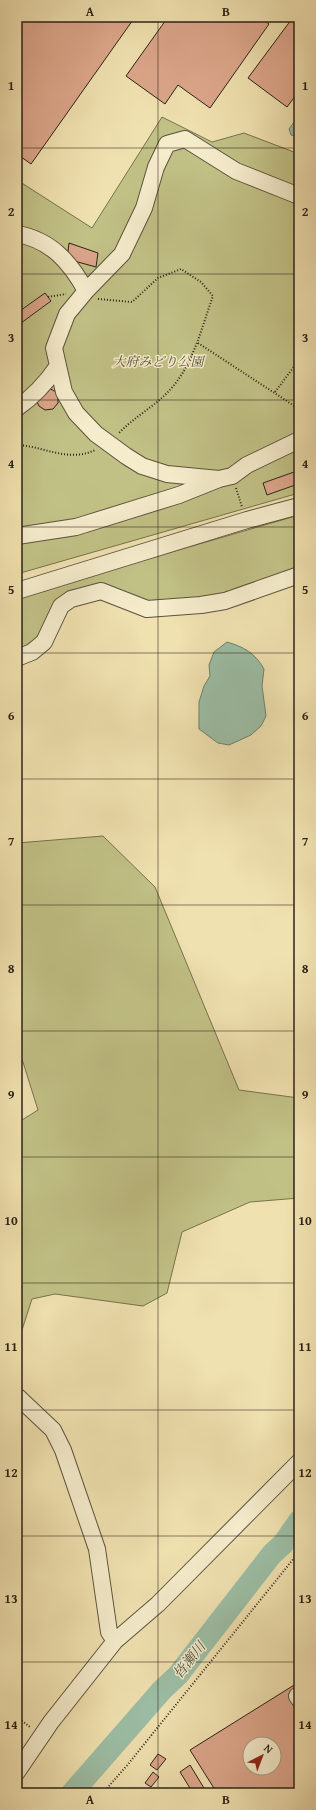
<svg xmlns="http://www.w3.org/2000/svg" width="316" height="1810" viewBox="0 0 316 1810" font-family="'Gentium Book Plus','Noto Serif JP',serif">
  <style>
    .green { fill: #c1c186; stroke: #76724e }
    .water { fill: #9cbea5; stroke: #6f806b }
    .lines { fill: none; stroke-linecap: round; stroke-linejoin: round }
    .river { stroke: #9cbea5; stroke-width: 22 }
    .building { fill: #dca68b; stroke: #2c2215; fill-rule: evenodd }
    .minor-casing { stroke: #5d523c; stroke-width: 18 }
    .path { stroke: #2c2215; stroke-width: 2; stroke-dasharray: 1 2; stroke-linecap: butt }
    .minor { stroke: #f5eccc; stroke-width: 16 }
    .grid { fill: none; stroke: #2c2215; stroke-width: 1; stroke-opacity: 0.55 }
    .labels { text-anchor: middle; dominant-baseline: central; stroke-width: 3; stroke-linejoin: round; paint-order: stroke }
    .park-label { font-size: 13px; font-style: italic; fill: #595237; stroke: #f5eccc }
    .water-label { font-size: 14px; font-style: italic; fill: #4e5140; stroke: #f5eccc }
    .neatline { fill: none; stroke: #2c2215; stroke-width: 1.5 }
    .grid-label { font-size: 13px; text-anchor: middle; font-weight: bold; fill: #2c2215 }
  </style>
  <rect width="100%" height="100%" fill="#f0e1b0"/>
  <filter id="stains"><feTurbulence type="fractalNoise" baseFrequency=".005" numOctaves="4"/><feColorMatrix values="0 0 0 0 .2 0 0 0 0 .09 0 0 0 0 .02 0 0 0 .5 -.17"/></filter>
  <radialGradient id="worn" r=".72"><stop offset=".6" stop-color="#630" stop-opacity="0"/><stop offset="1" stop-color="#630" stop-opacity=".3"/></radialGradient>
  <!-- green -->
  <path class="green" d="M162,117L212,142L244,133L299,154V493L17,574V180L92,228Z
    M299,515V569L200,601L148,603L116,593L61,598L40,641L17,655V597Z
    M103,836L155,887L239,1090L299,1098V1198L250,1202L182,1232L167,1293L143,1306L55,1294L32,1299L20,1336L17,1339V1123L38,1110L17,1043V843Z"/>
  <!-- water -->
  <path class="water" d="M299,115V137L291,135L289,129Z
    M227,642C244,647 255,653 264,669L262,686L266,716L261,726L251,735L229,745L218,743L199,729V702L204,686L210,676L209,665L214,652Z"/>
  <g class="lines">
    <!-- river -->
    <path class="river" d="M72,1793L162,1690L178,1675L272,1554L283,1544L299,1521"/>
  </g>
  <!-- building -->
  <path class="building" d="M17,17H135L31,164L17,154Z
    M168,17H260L269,24L210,108L178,85L165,104L126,76Z
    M299,18V91L287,107L248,78L291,20L295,23Z
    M69,243L98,253L96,267L67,259Z
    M45,293L51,301L21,323L17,318V313Z
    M49,388L56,392L58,395V403L53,409L45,410L39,406L36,400Z
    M294,472L298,484L267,495L263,483Z
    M299,1682V1793H217L190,1750ZM250,1744H274V1768H250Z
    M158,1754L166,1759L157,1770L150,1765Z
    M190,1765L207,1793H193L180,1772Z
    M153,1772L159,1777L151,1787L145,1783Z"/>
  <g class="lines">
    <defs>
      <path id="minor" d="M17,234C51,240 70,262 86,291
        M17,408C33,397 46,383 57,367
        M219,479L167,474L142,466L126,456L96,434L76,413L64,392L54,348L67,314L86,291L122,254L144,208L156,167L167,144L185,139L236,171L299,196
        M17,536L76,527L179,495L219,479L232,476L247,465L299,440
        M17,591L247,520L299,506
        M17,658L32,652L44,642L61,606L71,599L101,591L147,609L201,605L225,601L299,575
        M17,1396L53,1430L63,1450L97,1549L109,1632L115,1641
        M297,1696L299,1699
        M17,1772L51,1722L115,1641L158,1604L299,1462"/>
    </defs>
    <!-- minor casing -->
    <use href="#minor" class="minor-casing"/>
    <!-- path -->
    <path class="path" d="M48,297L66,294
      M98,299L132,302L158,278L181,269L201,282L213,296C201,329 193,367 167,393C152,408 133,418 118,434
      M198,343L299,409
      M275,392L299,360
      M17,445C44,446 68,463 95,450
      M236,488L242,507
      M17,1717L30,1727
      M103,1793L129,1763L299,1552"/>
    <!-- minor -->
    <use href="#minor" class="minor"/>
  </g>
  <!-- grid -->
  <path class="grid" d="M158,17V1793M17,148H299M17,274H299M17,400H299M17,527H299M17,653H299M17,779H299M17,905H299M17,1031H299M17,1157H299M17,1283H299M17,1410H299M17,1536H299M17,1662H299"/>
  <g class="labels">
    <!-- park labels -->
    <g class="park-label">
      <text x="158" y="361">大府みどり公園</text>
    </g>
    <!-- water labels -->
    <g class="water-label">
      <text transform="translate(189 1660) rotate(-51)">皆瀬川</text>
    </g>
  </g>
  <!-- margin -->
  <rect width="316" height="1810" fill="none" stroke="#f0e1b0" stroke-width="44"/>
  <!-- north arrow -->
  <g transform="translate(262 1756) rotate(42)"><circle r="19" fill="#f5eccc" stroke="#a59b83"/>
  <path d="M0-3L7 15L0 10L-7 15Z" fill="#8f2418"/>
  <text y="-6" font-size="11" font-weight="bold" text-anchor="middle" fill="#2c2215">N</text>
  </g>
  <rect x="22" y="22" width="272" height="1766" class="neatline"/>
  <g class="grid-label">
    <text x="90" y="16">A</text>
    <text x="226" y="16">B</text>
    <text x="11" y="90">1</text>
    <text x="305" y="90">1</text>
    <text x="11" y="216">2</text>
    <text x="305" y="216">2</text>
    <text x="11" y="342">3</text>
    <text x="305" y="342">3</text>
    <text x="11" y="468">4</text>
    <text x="305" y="468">4</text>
    <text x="11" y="594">5</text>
    <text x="305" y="594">5</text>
    <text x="11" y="720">6</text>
    <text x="305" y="720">6</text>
    <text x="11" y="846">7</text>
    <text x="305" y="846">7</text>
    <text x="11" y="973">8</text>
    <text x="305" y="973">8</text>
    <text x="11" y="1099">9</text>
    <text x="305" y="1099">9</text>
    <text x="11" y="1225">10</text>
    <text x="305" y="1225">10</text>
    <text x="11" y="1351">11</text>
    <text x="305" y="1351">11</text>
    <text x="11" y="1477">12</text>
    <text x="305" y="1477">12</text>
    <text x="11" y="1603">13</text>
    <text x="305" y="1603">13</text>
    <text x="11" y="1729">14</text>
    <text x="305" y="1729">14</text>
    <text x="90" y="1804">A</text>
    <text x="226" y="1804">B</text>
  </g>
  <rect width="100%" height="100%" filter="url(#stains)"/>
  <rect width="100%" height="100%" fill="url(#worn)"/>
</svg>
